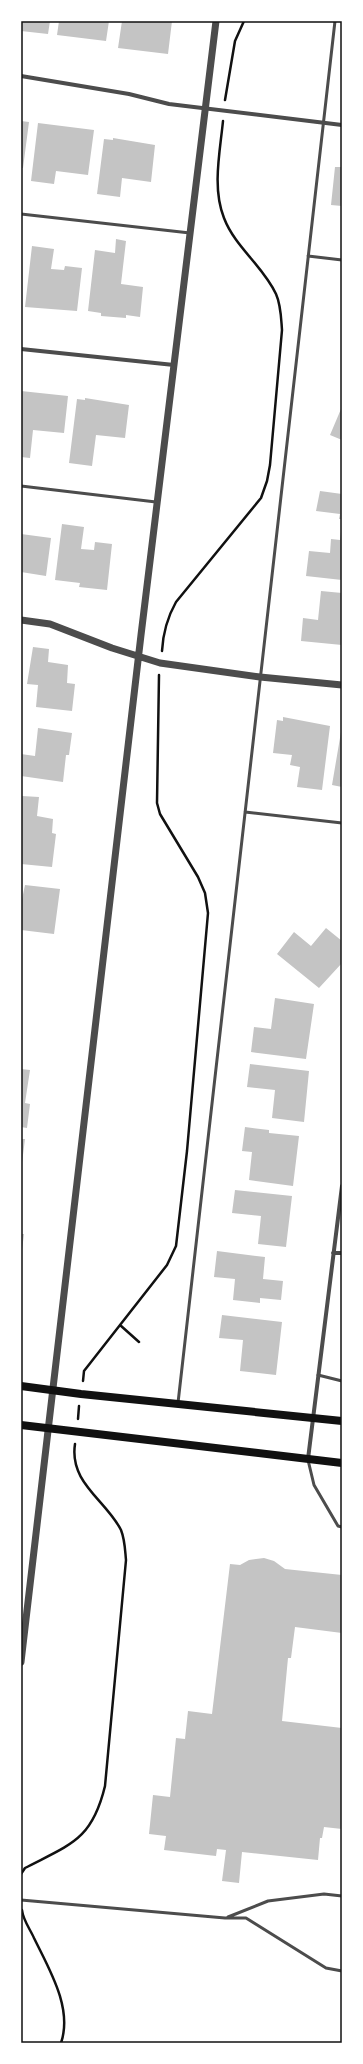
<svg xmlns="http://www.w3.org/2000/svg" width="363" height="2064" viewBox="0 0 363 2064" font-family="'Fira Sans Condensed',sans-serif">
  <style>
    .building { fill: #c4c4c4 }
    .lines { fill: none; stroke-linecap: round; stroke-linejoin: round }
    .path { stroke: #111; stroke-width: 2.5 }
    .service { stroke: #4c4c4c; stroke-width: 3 }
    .minor { stroke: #4c4c4c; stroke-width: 4 }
    .tertiary { stroke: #4c4c4c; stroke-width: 7 }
    .secondary { stroke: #111; stroke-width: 8 }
    .neatline { fill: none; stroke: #111; stroke-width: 1.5 }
  </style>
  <rect width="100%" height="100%" fill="#fff"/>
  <!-- building -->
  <path class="building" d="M21,21H50L48,34L21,31Z
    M59,21H109L106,41L57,35Z
    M122,21H172L168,54L118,48Z
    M21,121L29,122L23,168H21Z
    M38,123L94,130L88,175L56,171L54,184L31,181Z
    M113,138L155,145L151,182L122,178L120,197L97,194L104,139L113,140Z
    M335,167H342V206L331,205Z
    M116,239L126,241L121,284L143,287L140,317L126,315V318L101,316V313L88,311L95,250L115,253Z
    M32,246L54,249L51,269L64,270L65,266L82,268L77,311L25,307Z
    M21,391L68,396L64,433L33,430L30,458L21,457Z
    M85,398L129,405L125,438L96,435L92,466L69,463L77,399L85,400Z
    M341,409L342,410V440L330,435Z
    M320,491L342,494V519H339L340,514L316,511Z
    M62,524L84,527L81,549L94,550L95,542L112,544L107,590L79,587L80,583L55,580Z
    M341,532L342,580L306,576L309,551L330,553L331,539L340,540Z
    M21,534L51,538L46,576L21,572Z
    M321,591L342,593V645L301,641L303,618L318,620Z
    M33,647L49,649L48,662L68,665L67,683L75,684L72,711L36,707L38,685L27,684Z
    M283,717L330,726L322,790L297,787L300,767L290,765L292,755L273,753L277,720L283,721Z
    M38,728L72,733L69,755H66L63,782L21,776V754L35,756Z
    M341,732H342V787L332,785Z
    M22,796L39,797L37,816L53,819L52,833L56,834L52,867L21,864Z
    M25,885L60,889L54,934L21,930V904Z
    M326,928L342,941V963L319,988L277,954L294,932L311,946Z
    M275,998L314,1004L306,1059L251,1052L254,1027L271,1029Z
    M250,1064L309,1071L304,1122L272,1118L275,1090L247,1087Z
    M21,1069L30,1070L25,1103L30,1104L27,1128L21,1127Z
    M245,1127L269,1130V1133L299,1136L293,1186L249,1180L252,1152L242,1151Z
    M21,1139H25L22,1163H21Z
    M235,1190L292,1196L286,1247L258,1244L261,1216L232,1213Z
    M21,1234H24L22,1250H21Z
    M217,1251L265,1257L263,1279L283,1281L281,1300L260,1298V1303L233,1300L235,1279L214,1277Z
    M222,1315L282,1322L276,1375L240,1371L243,1340L219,1338Z
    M264,1558L274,1561L285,1569L342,1575V1633L295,1627L291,1658H288L282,1721L342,1728V1829L324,1827L322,1838H320L318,1860L242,1852L239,1883L222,1881L226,1850L217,1849L216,1856L164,1850L166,1836L149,1834L153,1795L170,1797L176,1738L185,1739L188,1711L212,1714L230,1564L240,1565L249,1560Z"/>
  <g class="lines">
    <!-- path -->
    <path class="path" d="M225,100L235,41L244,21
      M162,651C163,633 167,618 176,602L261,498L267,481L270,465L282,330C281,317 281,305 276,294C263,266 235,247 224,218C212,188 220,152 223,121
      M120,1325L139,1342
      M83,1381L84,1371L167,1265L176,1246L187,1151L208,913L205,893L198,877L160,814L157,803L159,675
      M78,1419L79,1406
      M21,1874L25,1868C71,1844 92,1840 105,1786L126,1560C125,1550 125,1540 121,1530C106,1500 69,1483 75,1444
      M22,1910C23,1920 30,1929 34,1938C49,1969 73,2008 61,2043"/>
    <!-- service -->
    <path class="service" d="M21,214L190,233
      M308,256L342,260
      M21,486L156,502
      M245,812L342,823
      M318,1375L342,1381
      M178,1403L335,21
      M308,1460L314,1485L338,1526L342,1527
      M21,1900L225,1918H246L326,1968L342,1971
      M228,1917L268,1901L324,1894L342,1896"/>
    <!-- minor -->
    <path class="minor" d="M21,76L129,94L169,104L342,125
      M21,349L174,365
      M333,1253H342
      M308,1459L342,1186"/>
    <!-- tertiary -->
    <path class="tertiary" d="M21,620L50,624L112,648L160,663L260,677L342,685
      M21,1662L141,635L216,21"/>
    <!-- secondary -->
    <path class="secondary" d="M21,1386L81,1394L342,1421
      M21,1425L342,1463"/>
  </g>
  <!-- border -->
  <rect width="363" height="2064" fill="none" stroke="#ffffff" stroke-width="44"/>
  <rect x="22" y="22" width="319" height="2020" class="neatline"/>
</svg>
